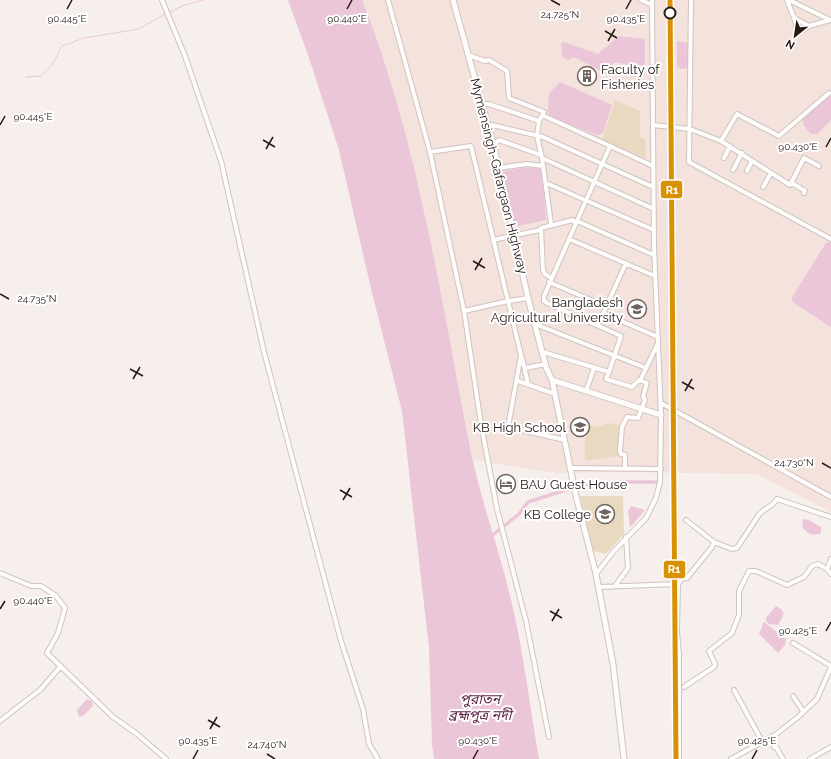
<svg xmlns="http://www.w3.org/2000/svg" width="831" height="759" viewBox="0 0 831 759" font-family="Raleway,'Noto Sans Bengali',sans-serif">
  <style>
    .built { fill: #f4e2dc }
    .green { fill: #e8dac0 }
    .water { fill: #ebc6d8 }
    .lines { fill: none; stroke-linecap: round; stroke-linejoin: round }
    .stream { stroke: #ebc6d8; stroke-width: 1 }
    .canal { stroke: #ebc6d8; stroke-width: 3.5 }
    .minor-casing { stroke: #cec4c1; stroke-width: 6 }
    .major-casing { stroke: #cec4c1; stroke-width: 7 }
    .minor { stroke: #fefdfc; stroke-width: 4 }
    .major { stroke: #fefdfc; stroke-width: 5 }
    .rail-1-casing { stroke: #fff; stroke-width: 8 }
    .rail-1 { stroke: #d89103; stroke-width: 5 }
    .ticks { fill: none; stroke: #251915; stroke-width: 1.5 }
    .stop-dot { fill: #fff; stroke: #251915; stroke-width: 2 }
    .labels { text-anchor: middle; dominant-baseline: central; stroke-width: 4; stroke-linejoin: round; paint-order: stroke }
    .poi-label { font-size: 13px; fill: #251915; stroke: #fff; text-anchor: end }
    .street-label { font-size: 13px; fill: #251915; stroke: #fff }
    .water-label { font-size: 14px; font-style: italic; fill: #5f2449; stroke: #fff }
    .ticks-label { font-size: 10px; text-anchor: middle; fill: #251915; stroke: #fff; stroke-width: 4; stroke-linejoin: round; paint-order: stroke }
    .line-badge { stroke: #fff; stroke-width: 1.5 }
    .badge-label { font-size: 11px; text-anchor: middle; font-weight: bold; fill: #fff }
  </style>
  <rect width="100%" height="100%" fill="#f7efec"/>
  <!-- built -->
  <path class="built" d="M362,0H831V512L756,474L616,472L556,473L473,460L424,210L394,97Z"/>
  <!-- green -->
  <path class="green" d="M615,100L640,111V137L645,139L646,158L602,140Z
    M607,423L616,424L622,428L619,436L618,456L585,461V442L587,425L599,427Z
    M580,496H623L624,534L606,554L593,551Z"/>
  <!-- water -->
  <path class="water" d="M288,0H362C419,143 442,306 472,457C483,507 501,555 512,604C524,655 530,708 539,759H434L432,745L429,648L402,411L373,297L339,150L308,55Z
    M619,36L645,39V68L614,62L608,74L573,57L569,60L562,57L561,43L564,42L598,54Z
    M679,41L688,43V67L685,69H681L677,66V42Z
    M560,82L612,105L603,133L597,135L550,117L548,111L549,93Z
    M829,95L831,96V120L817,134H811L804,126L802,119Z
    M539,166L542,167L546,220L518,226L514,219L503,171Z
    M831,242V327L794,303L791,299L826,243Z
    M631,506L645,510L630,528L628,511Z
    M803,519L809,520L821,527V533C812,536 808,535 802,526Z
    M776,606L781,609L784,614L778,625L769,624L766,621V618Z
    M764,622L786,639L785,645L778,653L759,634Z
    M87,699L92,701L93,706L83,716L79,717L77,710Z"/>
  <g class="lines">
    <!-- stream -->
    <path class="stream" d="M168,13L182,6L203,0
      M26,77L41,76L52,65L62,46L84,38L139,29L165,14"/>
    <!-- canal -->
    <path class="canal" d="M576,487L609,482H657
      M504,526L519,514L528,502L572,488
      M490,537L500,529"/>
    <defs>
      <path id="minor" d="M162,0L185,56L221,161L264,352L341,641L363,709L369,744L378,759
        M388,0L430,152L464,311L481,424L497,509L526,621L549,737
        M641,0L652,5
        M691,0L689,162L831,239
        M787,0L794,18L809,26L830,20
        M789,0L830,20
        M794,18L797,28L803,30L809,26
        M468,55L485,61L489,60L507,71L509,98L544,112L539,121
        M483,106L484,104H489L539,121L537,136L542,158L654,209
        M542,115L610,146
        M653,125L690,129L721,141L790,185L804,158L819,166
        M488,127L492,125L543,137L653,187
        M721,141L737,114L779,136L829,93
        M493,145L499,140L541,155
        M430,152L471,146L508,301L528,298
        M542,158L551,224
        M724,158L730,146
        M498,168L527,164L543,166
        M733,170L742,153
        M747,171L752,161
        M546,183L654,230
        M792,183L805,191L804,193
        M763,187L771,173
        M577,221L654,255
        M569,239L655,276
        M493,240L540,230
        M551,278L545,274L543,270L541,228L573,220L575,223
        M549,282L607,307
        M464,311L508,301L521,355L508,427L565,440
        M603,313L658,337
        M535,324L646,368
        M598,325L626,263
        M543,352L609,372L621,336L547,303L544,301V296L610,146L653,166
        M522,357L528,384
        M525,368L546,364
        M609,372L606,379L632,387L639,380L647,383L643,396L645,400L638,418L627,417L622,427L620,451L621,454L625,455V468
        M518,381L555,394
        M640,381L658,343
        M586,391L594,368
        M661,403L831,497
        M571,468L661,469
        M686,520L714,542
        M827,569L831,574
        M0,573L31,586H41L56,596L65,608L58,633L47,653L113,717L137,734L166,759
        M596,574L613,552L646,518L656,498L660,482L661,415L654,247L652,0
        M615,586L628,568L626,537
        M598,587L678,584
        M793,643L831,666
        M684,687L714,667L715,664L709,651L732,633L739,615V591L749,571H756L787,585L804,577L812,566L818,564L827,569L831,559
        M734,690L763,743
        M793,696L803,711
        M0,721L40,690L61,666
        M774,747H776L783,759
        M679,759V654L677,632L678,584L682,579L687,578L712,547L714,542L732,549L737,548L760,513L773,504L777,499L831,517
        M731,759L775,735L798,717L817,699L831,667
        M810,759L831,747"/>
      <path id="major" d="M453,0L495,151L528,298L546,367L552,380L576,496L596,574L613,664L624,759
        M552,380L661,415"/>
    </defs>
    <!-- minor casing -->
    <use href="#minor" class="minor-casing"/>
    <!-- major casing -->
    <use href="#major" class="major-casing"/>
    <!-- minor -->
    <use href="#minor" class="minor"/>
    <!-- major -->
    <use href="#major" class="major"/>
    <defs>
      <path id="rail-1" d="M670,0L676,759"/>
    </defs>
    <!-- rail-1 casing -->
    <use href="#rail-1" class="rail-1-casing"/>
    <!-- rail-1 -->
    <use href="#rail-1" class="rail-1"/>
  </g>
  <!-- ticks -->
  <path class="ticks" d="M551,0L560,5M67,9L72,0M347,9L352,0M626,9L631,0M605,31L617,38M608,41L615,29M0,125L5,116M263,140L275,147M826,147L831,138M266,149L273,137M473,261L485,268M475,270L482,258M0,294L9,299M130,369L143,376M133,379L140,367M682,382L694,389M685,391L692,379M822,463L831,468M340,490L352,497M343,500L350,488M0,609L5,601M550,611L562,618M552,621L559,609M826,631L831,622M208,720L220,727M210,729L217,717M267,754L275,759M193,759L198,750M473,759L478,750M752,759L757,750"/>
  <!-- icons -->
  <defs>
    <symbol id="building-ring" viewBox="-11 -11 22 22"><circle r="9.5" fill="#fff" stroke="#6e6460" stroke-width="1.5"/><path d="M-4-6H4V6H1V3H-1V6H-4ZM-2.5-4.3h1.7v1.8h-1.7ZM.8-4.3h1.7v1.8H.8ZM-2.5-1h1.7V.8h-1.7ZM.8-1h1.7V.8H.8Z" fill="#6e6460"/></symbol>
    <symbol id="university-ring" viewBox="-11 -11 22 22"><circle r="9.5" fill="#fff" stroke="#6e6460" stroke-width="1.5"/><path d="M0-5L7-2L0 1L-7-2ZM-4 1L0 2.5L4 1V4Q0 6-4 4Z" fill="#6e6460"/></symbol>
    <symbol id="school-ring" viewBox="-11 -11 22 22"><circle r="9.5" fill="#fff" stroke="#6e6460" stroke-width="1.5"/><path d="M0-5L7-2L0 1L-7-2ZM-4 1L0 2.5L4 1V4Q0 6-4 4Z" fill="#6e6460"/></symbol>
    <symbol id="hotel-ring" viewBox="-11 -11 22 22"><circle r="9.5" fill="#fff" stroke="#6e6460" stroke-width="1.5"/><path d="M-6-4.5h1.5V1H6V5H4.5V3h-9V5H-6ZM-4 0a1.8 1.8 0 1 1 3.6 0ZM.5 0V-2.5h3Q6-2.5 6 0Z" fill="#6e6460"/></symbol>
  </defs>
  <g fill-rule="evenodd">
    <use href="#building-ring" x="576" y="65" width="22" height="22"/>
    <use href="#university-ring" x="626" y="298" width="22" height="22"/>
    <use href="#school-ring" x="569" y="416" width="22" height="22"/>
    <use href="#hotel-ring" x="495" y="473" width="22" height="22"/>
    <use href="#university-ring" x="594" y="503" width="22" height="22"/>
  </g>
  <!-- markers -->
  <circle class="stop-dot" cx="670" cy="13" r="5.5"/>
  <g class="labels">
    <!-- poi labels -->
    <g class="poi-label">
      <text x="601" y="69" text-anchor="start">Faculty of<tspan x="601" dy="15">Fisheries</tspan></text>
      <text x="623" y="302">Bangladesh<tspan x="623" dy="15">Agricultural University</tspan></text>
      <text x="566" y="427">KB High School</text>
      <text x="520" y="484" text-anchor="start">BAU Guest House</text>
      <text x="591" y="514">KB College</text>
    </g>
    <!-- street labels -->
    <g class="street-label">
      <text transform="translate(499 176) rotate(76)">Mymensingh-Gafargaon Highway</text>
    </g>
    <!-- water labels -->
    <g class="water-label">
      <text x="480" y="699">পুরাতন<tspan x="480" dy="16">ব্রহ্মপুত্র নদী</tspan></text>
    </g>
  </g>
  <g class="ticks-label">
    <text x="560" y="18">24.725°N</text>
    <text x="67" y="22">90.445°E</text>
    <text x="347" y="22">90.440°E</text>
    <text x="626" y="22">90.435°E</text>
    <text x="33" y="120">90.445°E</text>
    <text x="798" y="150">90.430°E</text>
    <text x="37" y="302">24.735°N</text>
    <text x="794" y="466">24.730°N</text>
    <text x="33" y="604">90.440°E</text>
    <text x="798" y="634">90.425°E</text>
    <text x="198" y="744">90.435°E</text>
    <text x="478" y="744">90.430°E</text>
    <text x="757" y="744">90.425°E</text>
    <text x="267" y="748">24.740°N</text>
  </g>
  <g class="line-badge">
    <rect x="660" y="180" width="23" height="19" rx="4" fill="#d89103"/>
    <rect x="663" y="560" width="23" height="19" rx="4" fill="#d89103"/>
  </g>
  <g class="badge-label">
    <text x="672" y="194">R1</text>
    <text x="674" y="573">R1</text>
  </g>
  <!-- north arrow -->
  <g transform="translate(795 36) rotate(210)" stroke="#ffffff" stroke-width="3" paint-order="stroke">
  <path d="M0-3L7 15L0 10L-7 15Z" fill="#251915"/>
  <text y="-6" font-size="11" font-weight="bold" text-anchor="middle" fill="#251915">N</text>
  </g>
</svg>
